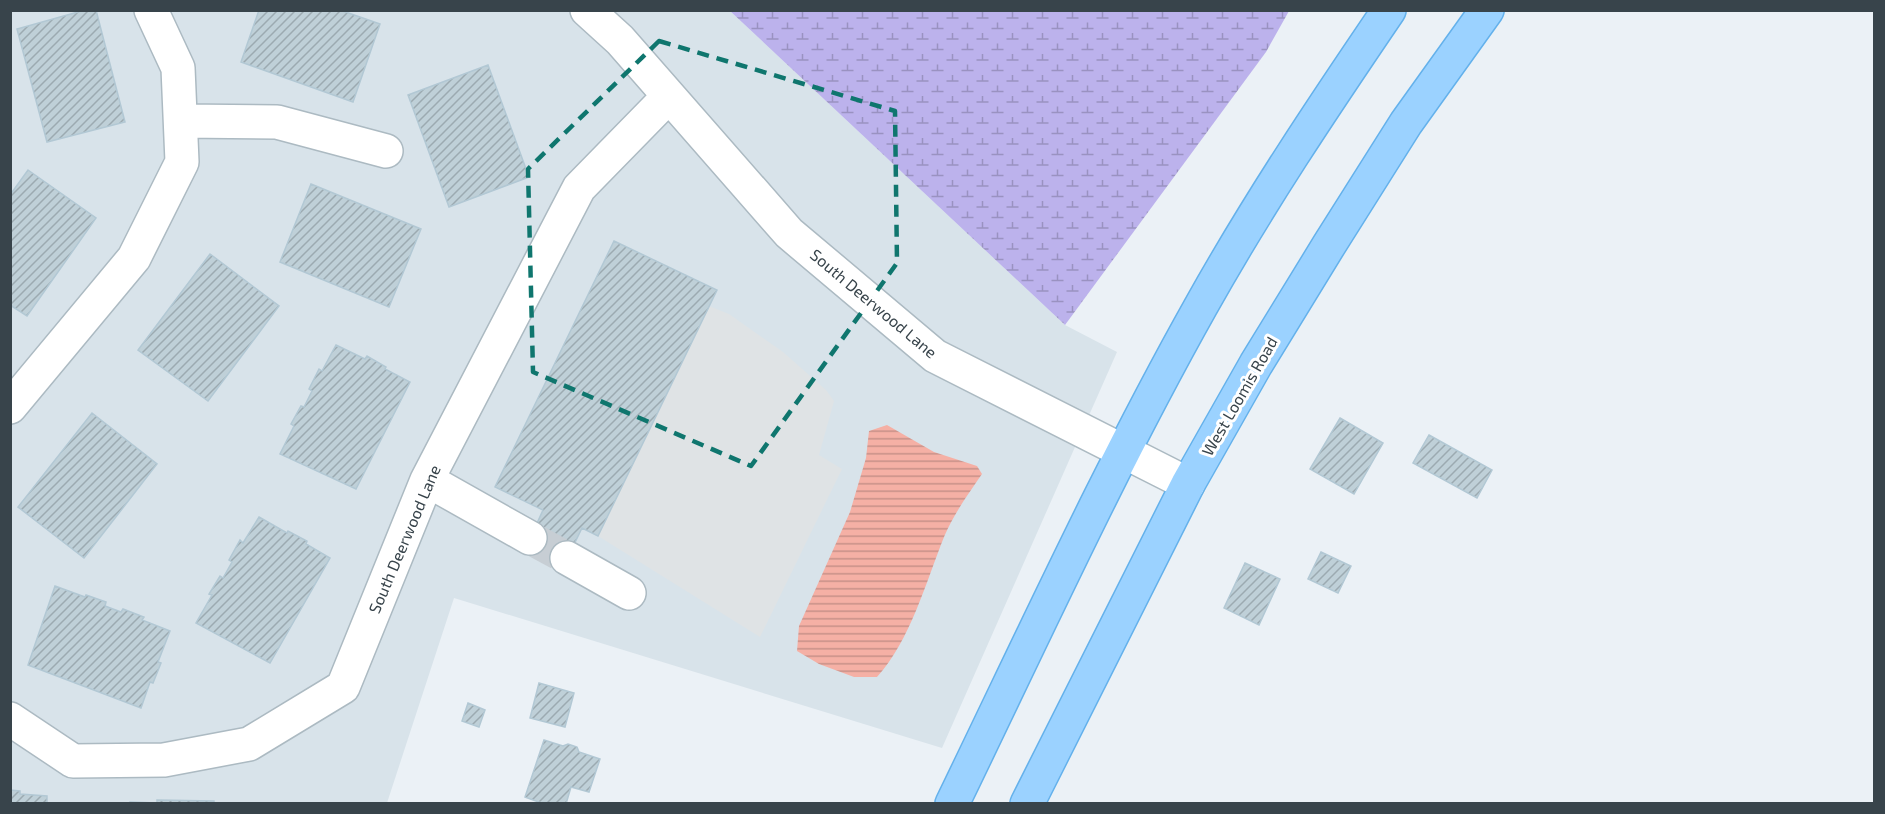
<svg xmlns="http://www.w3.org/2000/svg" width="1885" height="814" viewBox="0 0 1885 814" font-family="'Exo 2',sans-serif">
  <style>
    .residential { fill: #d8e3ea }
    .wetland { fill: url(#wetland-marsh) }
    .parking { fill: #dfe3e5 }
    .water { fill: url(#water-rules) }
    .building { fill: url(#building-hatch); stroke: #b2c8d4; stroke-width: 1.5 }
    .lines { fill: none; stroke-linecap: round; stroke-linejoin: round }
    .minor-tunnel { stroke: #c7ced4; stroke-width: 33; stroke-dasharray: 33 16; stroke-linecap: butt }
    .minor-casing { stroke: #acbac2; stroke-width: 36 }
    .major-casing { stroke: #64b1eb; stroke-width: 36 }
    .minor { stroke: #fff; stroke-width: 33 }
    .major { stroke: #9bd2ff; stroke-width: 33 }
    .marked { fill: none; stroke: #0f766e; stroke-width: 4.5; stroke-dasharray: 12 8; stroke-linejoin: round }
    .labels { text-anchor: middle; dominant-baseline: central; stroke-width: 6; stroke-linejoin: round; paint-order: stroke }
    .street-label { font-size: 16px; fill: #38444b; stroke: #fff }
  </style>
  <defs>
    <pattern id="wetland-marsh" width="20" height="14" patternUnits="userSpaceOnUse" patternTransform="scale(1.5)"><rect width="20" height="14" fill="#bcb2ec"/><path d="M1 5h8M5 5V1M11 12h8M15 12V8" fill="none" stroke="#9a92c1"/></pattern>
    <pattern id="water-rules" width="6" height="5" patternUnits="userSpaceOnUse" patternTransform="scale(1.5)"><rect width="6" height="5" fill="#f5b0a5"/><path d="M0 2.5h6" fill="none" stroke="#c79188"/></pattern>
    <pattern id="building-hatch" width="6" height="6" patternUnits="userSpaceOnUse" patternTransform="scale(1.5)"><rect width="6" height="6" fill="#bfd0d8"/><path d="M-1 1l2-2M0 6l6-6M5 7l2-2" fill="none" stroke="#9caab1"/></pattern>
  </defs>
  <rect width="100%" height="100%" fill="#ebf1f6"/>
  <!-- residential -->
  <path class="residential" d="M10,11H730L1065,325L1117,352L942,748L454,598L387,803H11Z"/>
  <!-- wetland -->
  <path class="wetland" d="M730,11H1289L1266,52L1065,325Z"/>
  <!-- parking -->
  <path class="parking" d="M709,306L729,314L783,352L826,390L834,401L819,455L842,469L760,637L598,536Z"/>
  <!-- water -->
  <path class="water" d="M887,425L934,452L977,466L982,474C969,493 953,515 944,537C926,582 910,641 877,677H854L819,664L797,651L799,626L850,512L866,458L869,431Z"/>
  <!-- building -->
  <path class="building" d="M85,10H96L125,122L47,142L17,29Z
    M259,10H340L380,24L353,102L241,62Z
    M488,65L529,177L449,207L408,95Z
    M28,170L96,218L27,316L10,305V195Z
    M311,184L421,229L389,307L280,262Z
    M614,241L717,290L598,536L582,528L566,561L528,543L543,510L495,487Z
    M210,254L279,306L208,401L138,350Z
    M336,345L365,359L367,356L386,367L385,369L410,382L356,489L280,454L294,426L291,424L301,406L304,407L312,391L309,389L319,369L322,371Z
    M92,413L157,464L84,558L18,507Z
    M1340,418L1383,443L1354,494L1310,469Z
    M1429,435L1492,470L1477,498L1413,463Z
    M259,517L287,533L288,531L307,541L306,544L330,558L270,663L196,623L212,595L209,594L220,576L223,578L232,562L229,560L240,540L243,543Z
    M1321,552L1351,566L1338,593L1308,579Z
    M1245,563L1280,579L1259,625L1224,608Z
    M55,586L85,597L86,595L106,602L105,606L121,612L123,609L144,617L142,620L170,631L158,662L161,663L153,683L150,682L141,708L28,665Z
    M539,683L574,693L565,727L530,718Z
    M468,703L485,710L479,727L462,721Z
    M544,740L563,746L568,744L577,747L579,752L600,759L589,792L571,787L566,804H544L525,797Z
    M10,790L20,791V794L47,796V804H10Z
    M157,800L214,801V804H130V802L157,803Z"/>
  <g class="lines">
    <!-- minor-tunnel -->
    <path class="minor-tunnel" d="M530,538L567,558"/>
    <defs>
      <path id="minor" d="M587,10L620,40L789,233L935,356L1188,484
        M181,121L277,122L386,151
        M10,407L134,258L182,162L178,68L151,10
        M427,480L530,538
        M567,558L629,593
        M10,719L73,761L164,760L249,744L343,687L427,480L579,188L669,96"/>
      <path id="major" d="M952,804C1033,637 1110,468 1201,306C1258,204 1323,107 1389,10
        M1027,804L1188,484L1256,364L1329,245L1406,123L1487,10"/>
    </defs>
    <!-- minor casing -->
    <use href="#minor" class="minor-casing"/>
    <!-- major casing -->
    <use href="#major" class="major-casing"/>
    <!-- minor -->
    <use href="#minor" class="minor"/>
    <!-- major -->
    <use href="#major" class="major"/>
  </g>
  <!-- marked area -->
  <path class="marked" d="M659,41L895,111L897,263L751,466L533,372L528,169Z"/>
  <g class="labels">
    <!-- street labels -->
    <g class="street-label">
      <text transform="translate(874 303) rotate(40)">South Deerwood Lane</text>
      <text transform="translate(1239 396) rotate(-60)">West Loomis Road</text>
      <text transform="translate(404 539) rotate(-67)">South Deerwood Lane</text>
    </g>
  </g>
  <!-- border -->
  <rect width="1885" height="814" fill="none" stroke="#38444b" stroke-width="24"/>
</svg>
